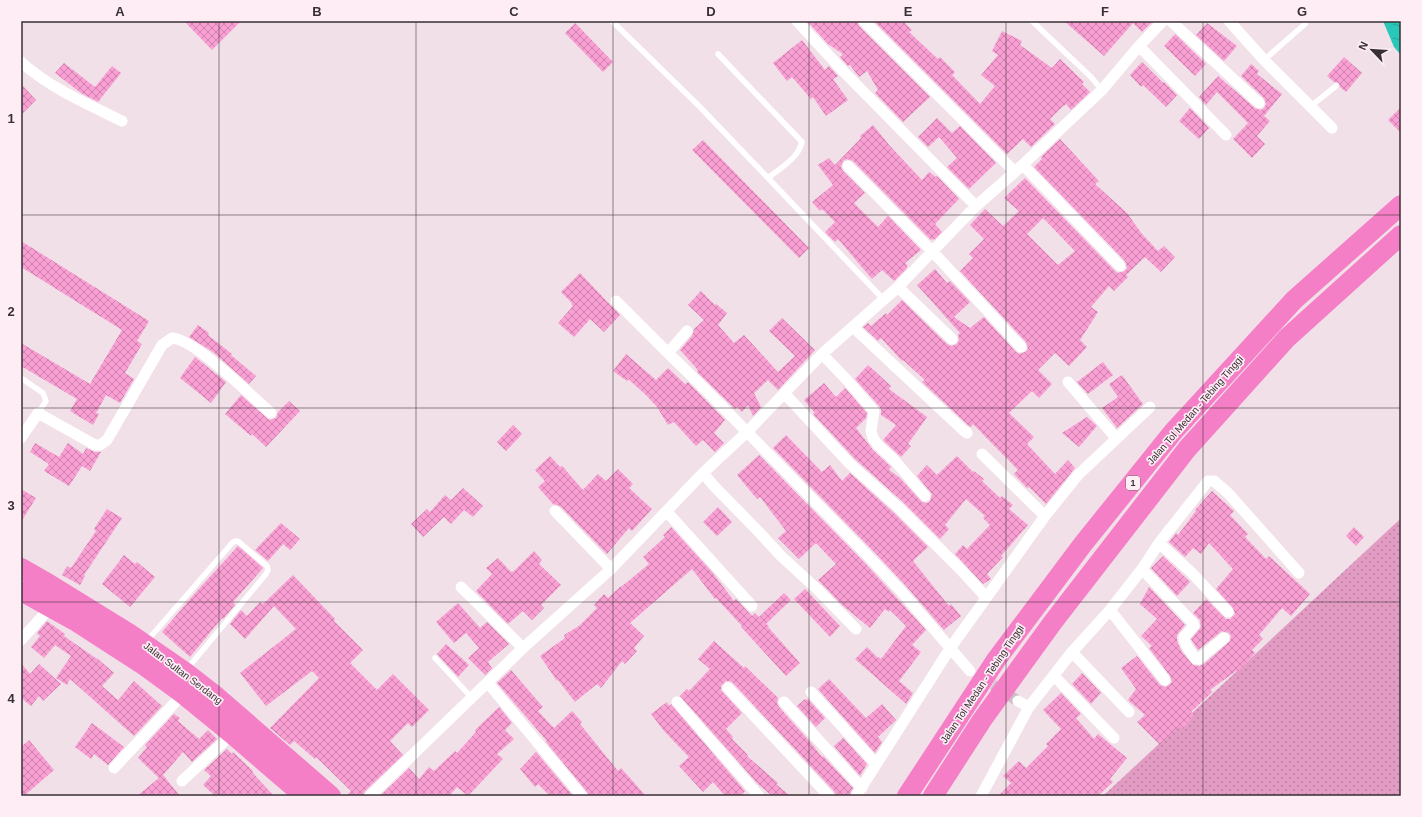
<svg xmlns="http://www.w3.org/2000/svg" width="1422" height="817" viewBox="0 0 1422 817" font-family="Helvetica,sans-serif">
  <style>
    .grass { fill: url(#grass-dots) }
    .water { fill: url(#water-ripples) }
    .building { fill: url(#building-cross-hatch); fill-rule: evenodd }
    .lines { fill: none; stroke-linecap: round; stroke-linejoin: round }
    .street-tunnel { stroke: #cdbdc5; stroke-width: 11; stroke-dasharray: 11 5.5; stroke-linecap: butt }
    .lane { stroke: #fff; stroke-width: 5.5 }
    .street { stroke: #fff; stroke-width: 11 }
    .highway { stroke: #f57fc6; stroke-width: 20 }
    .grid { fill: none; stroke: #373034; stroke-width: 1; stroke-opacity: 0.55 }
    .labels { text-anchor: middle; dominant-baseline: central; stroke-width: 3.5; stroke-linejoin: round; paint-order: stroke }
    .shield { fill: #ffedf6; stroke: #73696e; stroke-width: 1 }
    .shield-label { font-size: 9px; font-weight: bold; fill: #373034 }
    .street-label { font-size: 10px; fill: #373034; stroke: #ffedf6 }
    .neatline { fill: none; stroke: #373034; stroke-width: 1.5 }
    .grid-label { font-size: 13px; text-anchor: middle; font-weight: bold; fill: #373034 }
  </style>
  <defs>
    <pattern id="grass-dots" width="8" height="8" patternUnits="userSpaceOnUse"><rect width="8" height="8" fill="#e29bc3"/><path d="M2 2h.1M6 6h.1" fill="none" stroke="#b87f9f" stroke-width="1.8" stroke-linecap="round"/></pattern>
    <pattern id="water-ripples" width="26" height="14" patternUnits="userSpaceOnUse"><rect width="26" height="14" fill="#2ac8b9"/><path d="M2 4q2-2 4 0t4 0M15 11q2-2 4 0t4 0" fill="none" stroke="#25a397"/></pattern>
    <pattern id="building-cross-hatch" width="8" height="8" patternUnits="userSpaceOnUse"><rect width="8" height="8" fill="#fa9fd3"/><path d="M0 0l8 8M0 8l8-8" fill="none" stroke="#cb82ac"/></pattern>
  </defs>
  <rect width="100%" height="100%" fill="#f2e0e9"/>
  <!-- grass -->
  <path class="grass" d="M1399,520L1401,523V796H1103Z"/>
  <!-- water -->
  <path class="water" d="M1383,21H1401V55L1394,47Z"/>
  <!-- building -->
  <path class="building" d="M184,21H241L212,50Z
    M807,21H857L859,26L930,97L903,122L875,93L878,90L867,71L859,77L850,65L848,66L840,57L843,54L828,44Z
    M874,21H903L912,30L909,32L938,59L940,57L955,72L952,75L980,104L995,86L981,75L998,55L992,51L1002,31L1022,41L1020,45L1052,68L1060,59L1084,82L1082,84L1090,92L1071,110L1066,104L1064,106H1063L1050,119L1055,124L1031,147L1023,139L1007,154Z
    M1064,21H1153L1142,32L1133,23L1104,56Z
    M575,23L613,62L603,72L565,33Z
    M1207,23L1237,46L1224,61L1196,35Z
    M1175,34L1206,64L1195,76L1164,46Z
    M802,40L825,70L829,66L838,76L833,79L848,100L826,116L813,97L811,99L792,77L787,81L773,63Z
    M1344,57L1362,73L1346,92L1340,87L1339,83L1334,82L1327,76Z
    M1142,62L1163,83L1164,82L1177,95L1166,107L1143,85L1141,87L1130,75Z
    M64,63L95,87L112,66L121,73L98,102L81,93L55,73Z
    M1251,64L1259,71L1257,74L1282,94L1264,116L1270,121L1257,136L1265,144L1252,158L1233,139L1248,123L1217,92L1206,105L1199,97L1218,76L1255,108L1261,110L1264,108L1266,104L1264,98L1241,76Z
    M21,84L36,100L21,115Z
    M1401,107V133L1388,120Z
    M1190,108L1209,128L1199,139L1179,121Z
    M937,118L952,133L960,126L996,163L969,189L947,167L957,158L939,137L928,147L918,137Z
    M873,125L890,146L922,180L929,172L936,177L937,176L959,199L935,224L942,232L934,240L933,239L931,240L853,161L847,159L843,161L841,167L843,171L865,193L854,203L878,227L888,216L921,250L905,263L907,265V268L894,281L882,270L872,279L838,239L835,242L825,232L835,222L822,209L820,211L812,202L833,185L818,165L829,158L835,165L861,138L860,136Z
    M1060,139L1099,181L1095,184L1127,213L1142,234L1158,251L1164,246L1175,257L1161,272L1145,257L1126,275L1128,277L1114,291L1109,286L1091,307L1098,312L1080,340L1087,347L1069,366L1055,353L1038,370L1052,384L1039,398L1032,391L1009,413L1034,437L1027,444L1055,474L1068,460L1075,468L1046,504L1029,487L1027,488L1014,474L1018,470L973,424L971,427L968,425L922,382L925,380L903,360L902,361L881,338L878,341L863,327L868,323L871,326L886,313L887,315L902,300L947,344L951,346L957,344L959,340L958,335L960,333L917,285L935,269L947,283L950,281L970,302L954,317L970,328L984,317L1016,352L1019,354L1025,352L1028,349L1026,342L960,271L973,258L969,254L984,239L970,225L985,209L1003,226L1019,211L1004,198L1025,178L1115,271L1118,273L1125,271L1127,268L1125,261L1034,167L1042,159L1041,157ZM1043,218L1075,251L1058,265L1027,234Z
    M703,140L809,248L799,258L692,150Z
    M21,241L149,321L137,341L142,344L125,373L134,379L120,403L106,395L96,413L99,414L93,425L70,411L77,399L21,366V343L90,384L122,330L21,267Z
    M580,273L620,315L604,332L590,319L574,337L558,323L573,306L571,304L572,303L561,292Z
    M701,291L715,305L716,304L727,313L718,325L734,343L744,335L778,372L795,356L769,331L782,318L815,350L778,390L768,380L754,393L761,407L753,416L748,405L742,412L737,407L735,409L697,372L698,370L680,350L692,336L694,329L704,320L688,305Z
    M198,325L209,333L208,335L232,354L231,355L256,376L249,384L213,352L189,337Z
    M626,354L656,380L668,368L685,384L688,382L725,420L714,433L724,443L715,452L703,440L696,446L674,422L668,425L657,407L646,395L628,379L627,381L613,371Z
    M195,357L226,382L211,403L180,378Z
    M1103,362L1113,375L1088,394L1077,382Z
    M868,365L891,386L889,389L927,417L908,444L911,446L901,457L883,440L896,425L881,415V409L879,406L855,379Z
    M1122,375L1143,404L1117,428L1102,408L1118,397L1109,384Z
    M824,383L836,397L845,388L867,413L866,418L856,428L873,450L891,467L889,470L900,478L922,502L927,503L930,501L932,494L917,476L927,465L937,475L957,456L973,472L974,471L984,479L982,481L1000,498L1002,496L1013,505L1009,509L1028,525L1001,556L1003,557L987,574L991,579L983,584L955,554L963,545L967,549L990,525L983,518L985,516L966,499L945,525L949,529L940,539L904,503L855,459L813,414L815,413L804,400Z
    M241,395L269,420L276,418L278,412L289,401L300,411L266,447L252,434L251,436L225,414Z
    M1087,417L1097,426L1079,447L1062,433Z
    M513,425L522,434L506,451L497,442Z
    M786,435L822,472L830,465L842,481L850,473L894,513L928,547L913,561L949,606L951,604L961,616L944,630L906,586L875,553L773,448Z
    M35,443L59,457L68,443L83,454L86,448L95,452H101L90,471L82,466L69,486L44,471L49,464L30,452Z
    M759,455L865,563L926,630L912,645L921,652L899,681L913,693L906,704L855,659L867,647L878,658L879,657L881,659L906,626L890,610L889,612L885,609L870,628L842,605L818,580L836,564L816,543L799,559L778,538L786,531L760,497L757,499L737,475Z
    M550,456L560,467L562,466L583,490L598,474L606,481L618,469L633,484L629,488L652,509L632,531L629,528L607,554L560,506L553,504L538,487L545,481L535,470Z
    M463,488L483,506L473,517L464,510L451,524L444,517L423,537L411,524L427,509L430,512L445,495L451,500Z
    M21,489L36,498L21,522Z
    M1212,491L1234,511L1230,515L1248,534L1245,537L1266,559L1269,556L1310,594L1291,616L1282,608L1259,635L1263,639L1252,650L1255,653L1238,672L1236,671L1210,690L1212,692L1191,712L1194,715L1183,729L1180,726L1160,745L1137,722L1145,715L1128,700L1136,689L1121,668L1137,656L1160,685L1166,687L1172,682L1170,676L1149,648L1152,646L1141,636L1157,619L1140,604L1149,587L1185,625L1177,635V641L1182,652L1193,665L1199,666L1204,664L1230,641L1231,636L1229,633L1222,631L1198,650L1191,639L1201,627L1200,620L1193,613L1206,599L1226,619H1230L1235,614L1233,608L1216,589L1233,569L1209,543L1201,554L1193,548L1185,557L1169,542L1176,533L1178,535L1196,511L1195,510Z
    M718,507L732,522L717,536L703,522Z
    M107,509L122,518L84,575L85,576L80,585L62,575L67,566L71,568L96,531L94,529Z
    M281,523L300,539L290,550L283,544L268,561L255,550Z
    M671,527L712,572L734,601L736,599L752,616L755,613L759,617L784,593L791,600L766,624L769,626L768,627L800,663L786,676L741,627L742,626L716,598L715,599L692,569L630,623L644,636L634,648L637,651L625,664L622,661L601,688L597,684L575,702L558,680L557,681L540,656L565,638L564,635L579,626L597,608L594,605L604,594L608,598L621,586V587L649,564L643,557L665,537L663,535Z
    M1354,527L1364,537L1356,546L1346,536Z
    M238,546L263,568L233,602L235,605L223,619L222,618L190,657L162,632L197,591Z
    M534,551L542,560L539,564L561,585L541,605L544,608L532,620L523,611L508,624L476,591L492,574L486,568L498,558L511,572L512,571L513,572Z
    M124,555L135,564L137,562L155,577L130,607L102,584Z
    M1163,556L1190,582L1177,596L1151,568Z
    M293,575L335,619L334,621L363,650L350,663L377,690L393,674L429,710L412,727L408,723L390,741L403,755L365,791L363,796H346L351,791L316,757L315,759L294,741L290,745L270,728L319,678L312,671L266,706L240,673L296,629L274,606L245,639L230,624L241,610L247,616L260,602L263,604Z
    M805,589L840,626L830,637L794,599Z
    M458,603L480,628L487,622L509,644L488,662L492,668L485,675L468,658L479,648L466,633L454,643L436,622Z
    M47,621L65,634L64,636L97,659V658L114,673L102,686L118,700L134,681L162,706L134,736L70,679L67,685L56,678L71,656L55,645L44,658L31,647L40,636L37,633Z
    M714,641L744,668L745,666L778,698L777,703L779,707L811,743L822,757L823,756L853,788L849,796H836L834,791L733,683L730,681H726L721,686V690L742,713L726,729L733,737L732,739L748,755L747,756L778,783L776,784L790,796H772L757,783L680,696L687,689L689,691L710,669L698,659Z
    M446,644L469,665L458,677L437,654Z
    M21,663L30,674L39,664L61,684L43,701L39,696L31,706L21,698Z
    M511,670L543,707L538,711L554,728L572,711L582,722L580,724L618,771L621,768L646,796H589L587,792L546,742L547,741L497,683Z
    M1082,673L1101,693L1091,704L1072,684Z
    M829,679L866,718L882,704L896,720L878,737L882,742L875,753L818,689Z
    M1061,693L1081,714L1076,718L1094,739L1098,734L1127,758L1110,779L1113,782L1098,796H998L1011,783L1003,776L1019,761L1026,768L1048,746L1046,744L1061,729L1043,710Z
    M805,699L806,700L808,699L825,718L816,727L797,706Z
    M667,702L669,706L671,704L745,791L740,796H725L713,782L703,792L679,766L689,757L664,731L651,714Z
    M499,707L512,723L505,730L514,739L497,754L503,759L468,796L457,787L449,796H380L409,768L419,779L429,767L434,771L455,751L457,753L476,732L475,730Z
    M174,714L180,718L178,721L199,739L208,730L217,739L192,762L183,752L163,775L180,796H137L159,778L138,758L147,747L145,745Z
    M92,723L124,747L108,765L94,754L91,759L75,747Z
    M843,738L867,764L860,776L834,746Z
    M29,740L54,770L24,796H21V747Z
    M227,749L232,754L233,752L253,771L252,772L274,796H215L203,785L211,776L204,770Z
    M536,752L573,796H550L538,784L535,787L520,769Z"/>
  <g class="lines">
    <!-- street-tunnel -->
    <path class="street-tunnel" d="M979,676L1018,701"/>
    <!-- lane -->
    <path class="lane" d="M612,21L699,106L768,178C780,168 798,159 802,142L718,54
      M1032,21L1091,77L1102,90
      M1264,60L1305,24
      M1311,106L1336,86
      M768,178L884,300
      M21,378L43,393L46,401L38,413
      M146,642L233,542L237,541L239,542L267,566L268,570L266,574L187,669
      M435,658L472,698"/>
    <!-- street -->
    <path class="street" d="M797,21L844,72L976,206
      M864,21L1015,172
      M1171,21L1259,103
      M1229,21L1264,60L1332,128
      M1139,46L1226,135
      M21,62C50,88 87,104 122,121
      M1023,165L1120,266
      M848,166L932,251L1021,347
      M898,287L952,339
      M616,301L668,353
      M853,327L963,430L967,433
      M687,331L668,353L707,391L870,558L901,591L970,671
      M822,354L847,380L874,411L871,431L873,438L878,445L896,462L925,496
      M1068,382L1116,438
      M785,394L850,464L899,508L960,569L986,597
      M21,438L38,413L95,445H100L107,440L162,345L172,338C195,339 252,397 271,413
      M982,454L1045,516
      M703,473L713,485L758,531L781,556L817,589L856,629
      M555,511L611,569
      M667,512L752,606
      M1159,543L1192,573L1228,612
      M1142,569L1193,623L1194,626L1184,637C1184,645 1191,652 1196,659H1199L1224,638
      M461,587L523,648
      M1110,610L1165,680
      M21,640L50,608
      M1072,652L1129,712
      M1054,676L1114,738
      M488,683L582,796
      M728,688L829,796
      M811,692L876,764
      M1018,701L1029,707
      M677,702L759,796
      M784,702L862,788
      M114,768L183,694
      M182,781L232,734
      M370,796L523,648L611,569L703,473L747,432L822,354L898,287L976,206L1015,172L1102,90L1139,46L1163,21
      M856,796L951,647L1045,516L1078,475L1150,407
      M981,796L1029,707L1072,652L1110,610L1142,569L1159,543L1208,481H1214L1228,493L1299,573"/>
    <!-- highway -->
    <path class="highway" d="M21,568L49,584L130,634L185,672L217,697L331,796
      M21,591L77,622L142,664L183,694L232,734L304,796
      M907,796L996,660L1083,544L1173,432L1294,300L1401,205
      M933,796L982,720L1053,622L1187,449L1287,338L1401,235"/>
  </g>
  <!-- grid -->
  <path class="grid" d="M219,21V796M416,21V796M613,21V796M809,21V796M1006,21V796M1203,21V796M21,215H1401M21,408H1401M21,602H1401"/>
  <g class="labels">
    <!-- shield labels -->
    <rect class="shield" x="1126" y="476" width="14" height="14" rx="3"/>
    <g class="shield-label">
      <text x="1133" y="483">1</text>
    </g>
    <!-- street labels -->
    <g class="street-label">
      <text transform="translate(1195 410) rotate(-49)">Jalan Tol Medan - Tebing Tinggi</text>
      <text transform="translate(183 673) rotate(37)">Jalan Sultan Serdang</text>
      <text transform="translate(982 684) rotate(-56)">Jalan Tol Medan - Tebing Tinggi</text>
    </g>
  </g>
  <!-- border -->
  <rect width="1422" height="817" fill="none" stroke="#ffedf6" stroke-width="44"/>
  <!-- north arrow -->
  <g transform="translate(1372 50) rotate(295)" stroke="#ffedf6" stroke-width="3" paint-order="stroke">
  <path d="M0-3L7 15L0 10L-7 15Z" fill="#373034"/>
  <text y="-6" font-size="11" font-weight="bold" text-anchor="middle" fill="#373034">N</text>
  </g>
  <rect x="22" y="22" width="1378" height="773" class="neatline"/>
  <g class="grid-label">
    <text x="120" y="16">A</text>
    <text x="317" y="16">B</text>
    <text x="514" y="16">C</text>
    <text x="711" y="16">D</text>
    <text x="908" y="16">E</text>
    <text x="1105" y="16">F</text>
    <text x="1302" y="16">G</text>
    <text x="11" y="123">1</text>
    <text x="11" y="316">2</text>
    <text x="11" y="510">3</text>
    <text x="11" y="703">4</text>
  </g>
</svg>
